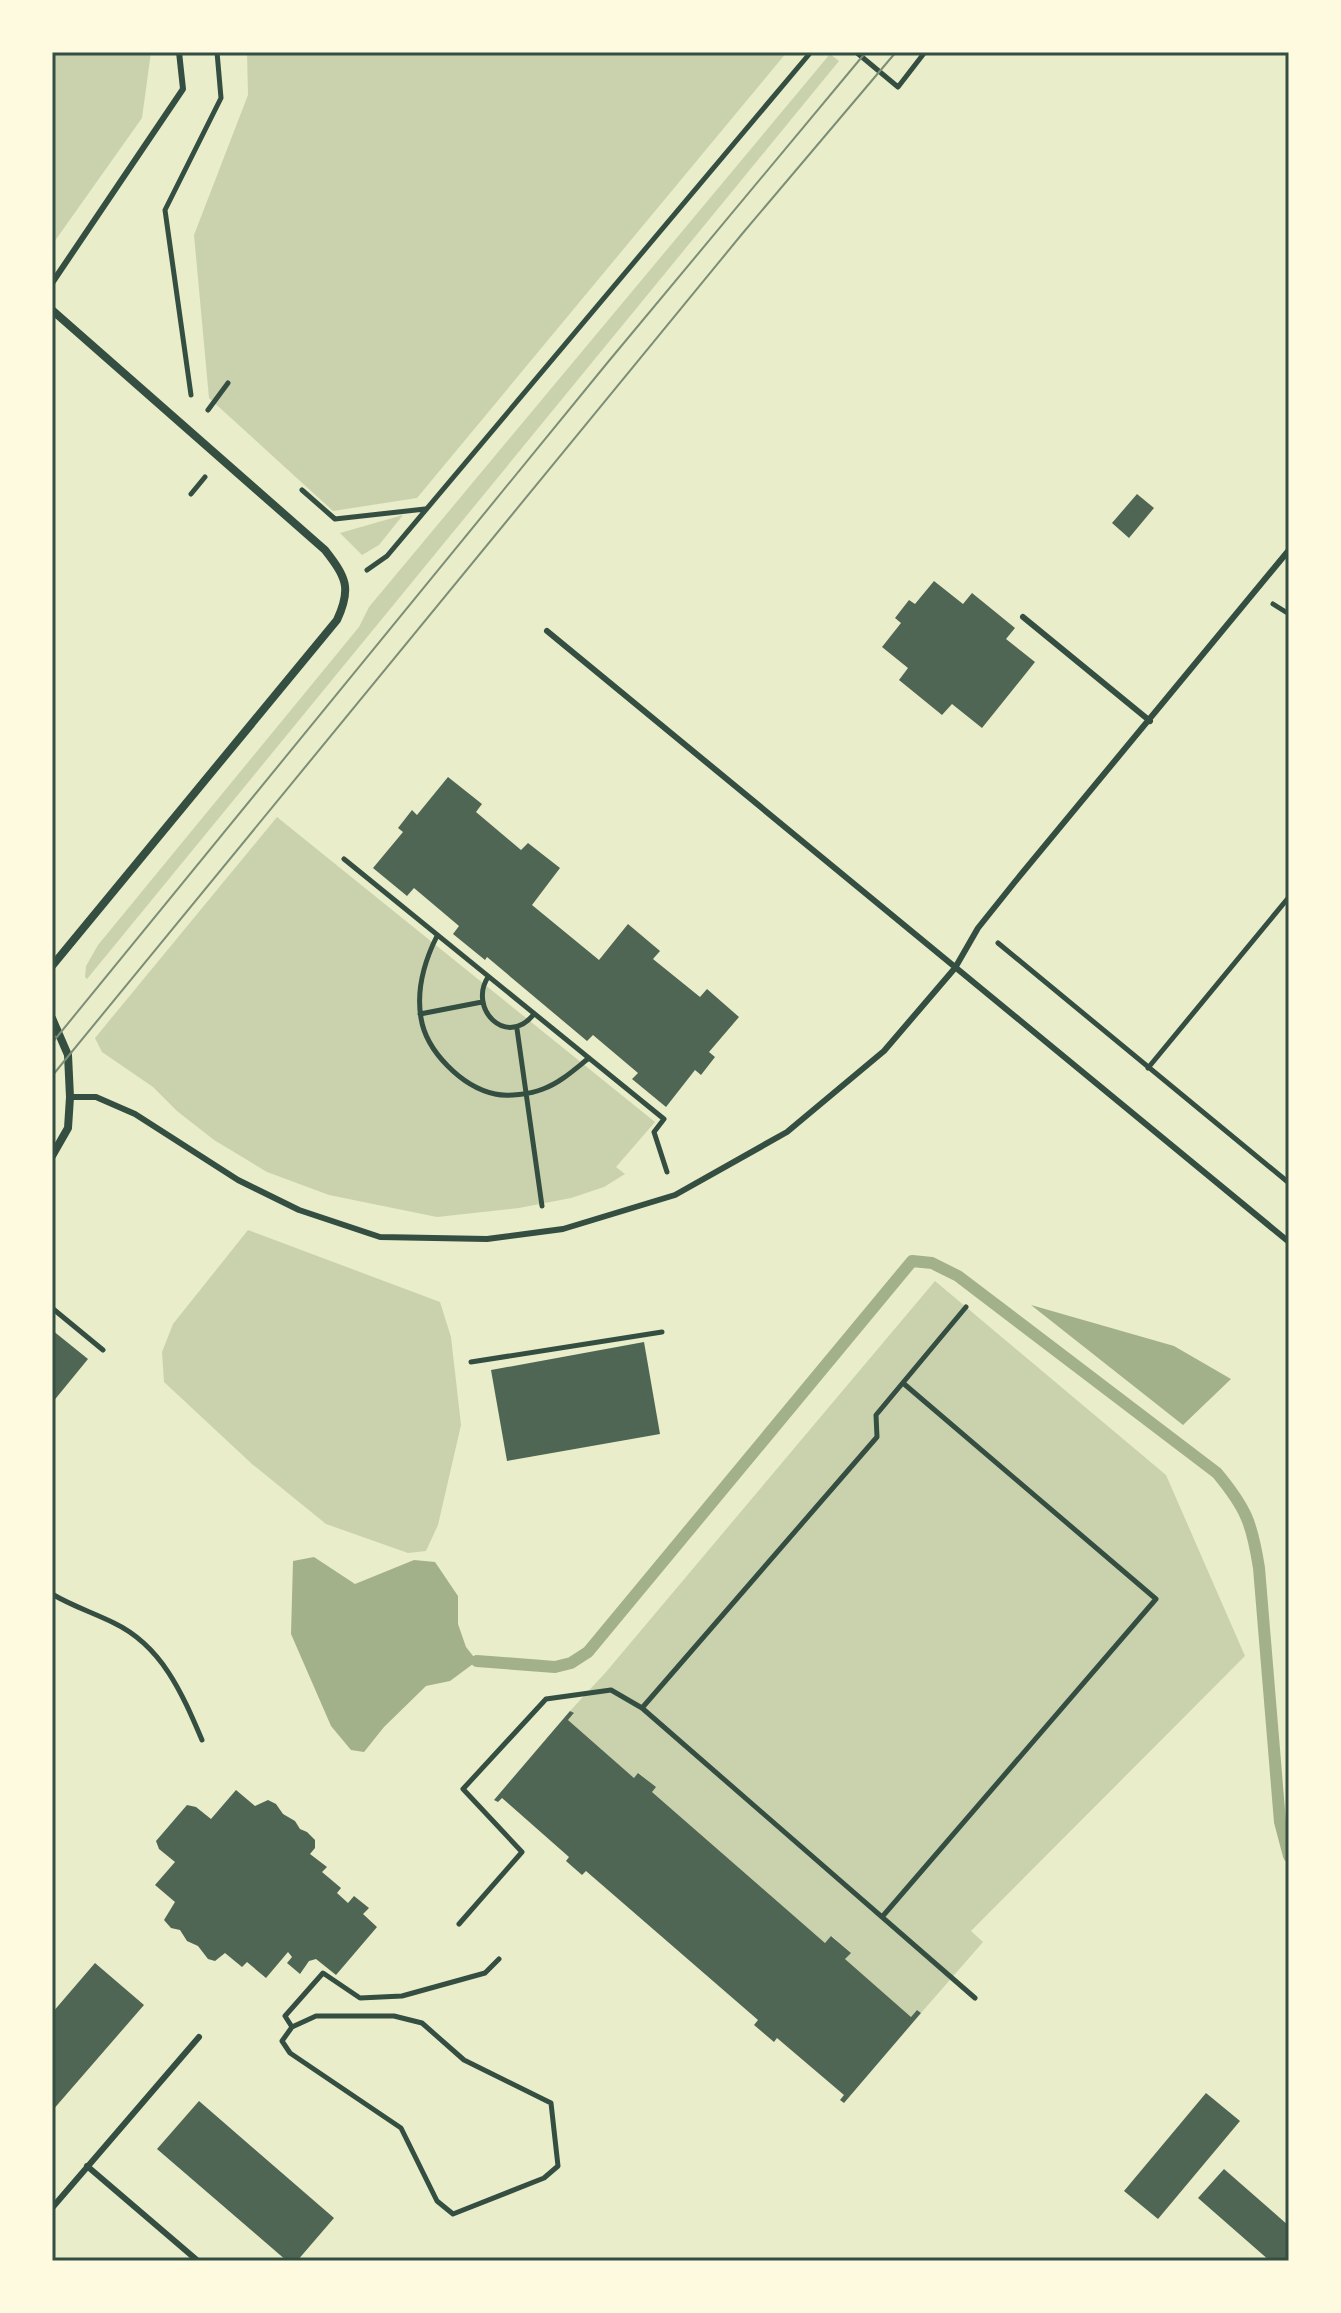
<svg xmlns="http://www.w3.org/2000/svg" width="1341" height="2313" viewBox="0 0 1341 2313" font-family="Georgia,serif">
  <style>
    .green { fill: #cad2ad }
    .water { fill: #a3b18a }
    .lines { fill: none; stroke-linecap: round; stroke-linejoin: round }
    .stream { stroke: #a3b18a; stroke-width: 12 }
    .building { fill: #4f6655 }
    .path { stroke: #344e41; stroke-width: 5 }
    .service { stroke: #344e41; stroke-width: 6 }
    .minor { stroke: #344e41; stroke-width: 8 }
    .tram { stroke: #7c8e77; stroke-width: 2 }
    .neatline { fill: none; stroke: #344e41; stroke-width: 3 }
  </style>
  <rect width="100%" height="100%" fill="#e9edc9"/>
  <!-- green -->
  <path class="green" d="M52,52H151L142,118L52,245Z
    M247,52H787L417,498L333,511L209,398L194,235L248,95Z
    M830,54L839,61L87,979L85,977L86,966L98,945L359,627L369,607Z
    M403,515L379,545L362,555L340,533Z
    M277,817L655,1122L616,1167L625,1174L604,1187L571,1198L519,1208L437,1217L329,1195L267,1172L214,1140L177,1111L153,1087L102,1052L95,1038Z
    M248,1230L440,1302L451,1337L461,1425L438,1525L426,1551L408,1553L326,1524L252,1464L164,1382L162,1352L173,1324Z
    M935,1281L1166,1475L1245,1656L971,1931L983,1942L921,2013L917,2010L911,2017L845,1959L850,1952L832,1936L825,1943L652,1792L655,1787L639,1773L634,1778L568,1720L574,1714L570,1711L606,1672Z"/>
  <!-- water -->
  <path class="water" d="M1031,1305L1174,1346L1231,1379L1183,1425Z
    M314,1557L355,1584L414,1560L435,1562L458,1596V1624L466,1647L477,1661L450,1681L426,1686L384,1727L364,1752L351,1750L331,1726L291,1634L293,1561Z"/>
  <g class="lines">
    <!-- stream -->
    <path class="stream" d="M477,1661L555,1667L571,1663L588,1652L912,1261L932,1263L958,1276L1217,1473C1246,1508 1252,1523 1259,1568L1280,1822L1289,1856"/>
  </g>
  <!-- building -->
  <path class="building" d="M1137,494L1154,508L1129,538L1112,523Z
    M934,581L963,604L972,593L1015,628L1006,639L1035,662L982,728L952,704L942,715L899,680L908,668L882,647L901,623L895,618L909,600L915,604Z
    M448,777L482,804L476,812L521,850L528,843L560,868L532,905L599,960L628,924L660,951L653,959L700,997L707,989L739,1017L709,1052L715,1057L701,1075L695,1070L666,1107L632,1079L638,1073L593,1035L587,1041L487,957L485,960L453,934L459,926L414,888L407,896L373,868L403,832L398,828L412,810L417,815Z
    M52,1330L88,1359L52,1403Z
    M644,1342L660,1434L507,1461L491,1370Z
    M570,1711L574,1713L568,1720L634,1778L638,1773L656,1787L652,1792L825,1943L831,1936L851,1953L845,1959L911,2017L917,2010L921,2013L844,2103L840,2100L844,2095L777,2038L774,2042L754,2025L758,2020L586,1871L582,1875L566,1861L569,1857L502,1798L498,1802L494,1800Z
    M236,1790L255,1806L268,1800L276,1804L283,1814L295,1821L300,1829L307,1832L315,1840V1848L310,1854L327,1867L322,1872L341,1888L337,1893L348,1903L354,1896L369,1908L363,1914L377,1927L336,1975L316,1959L309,1961L300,1974L287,1963L292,1957L288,1952L266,1978L247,1962L242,1967L225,1953L215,1961L208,1959L198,1946L187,1941L180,1930L171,1928L164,1920L175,1902L155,1885L175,1862L159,1849L156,1841L187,1805L196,1807L211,1819Z
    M95,1963L144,2005L52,2111V2013Z
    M1206,2093L1240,2121L1158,2219L1124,2191Z
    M199,2101L334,2218L297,2261H287L157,2149Z
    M1224,2169L1289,2226V2261H1270L1198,2198Z"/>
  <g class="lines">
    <!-- path -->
    <path class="path" d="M856,52L898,87L925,52
      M191,395L165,210L221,98L217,52
      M208,410L228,383
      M302,490L335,519L425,509
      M191,494L205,477
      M367,570L387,556L811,52
      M1273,604L1289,614
      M344,859L664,1119L654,1132L667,1172
      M437,936C424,962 416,989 421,1018C426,1051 462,1087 495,1094C507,1097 531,1094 543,1089C560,1083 575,1069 589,1058
      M998,943L1289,1183
      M488,977C468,1008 506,1049 534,1014
      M420,1014L482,1002
      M517,1029L542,1206
      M1148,1068L1289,897
      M966,1307L876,1415L877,1437L642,1708L975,1998
      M52,1308L103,1350
      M471,1362L662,1332
      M52,1594C72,1606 94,1613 114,1623C162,1646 182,1693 202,1740
      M882,1917L1156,1599L903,1383
      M459,1924L522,1852L463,1789L546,1699L611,1690L642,1708
      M316,2016H394L422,2023L464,2060L551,2103L558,2166L544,2178L453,2214L437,2201L401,2128L290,2053L282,2041L292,2027Z
      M292,2027L285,2016L323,1973L360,1998L402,1996L485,1973L499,1959"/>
    <!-- service -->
    <path class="service" d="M52,283L183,89L179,52
      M1023,617L1150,721
      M547,631L1289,1242
      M70,1097H96L135,1114L238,1180L299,1210L380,1237L487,1239L563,1229L675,1195L787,1132L884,1051L955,968L978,928L1014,883L1289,550
      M87,2166L198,2261
      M52,2208L199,2037"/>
    <!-- minor -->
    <path class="minor" d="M52,310L325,550C346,577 352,588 337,620L52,966
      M52,1018L68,1055L70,1097L68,1128L52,1156"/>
    <!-- tram -->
    <path class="tram" d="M52,1043L608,362L866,52
      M52,1076L742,234L896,52"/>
  </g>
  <!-- border -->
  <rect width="1341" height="2313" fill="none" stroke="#fefae0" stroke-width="108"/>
  <rect x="54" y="54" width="1233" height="2205" class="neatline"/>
</svg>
